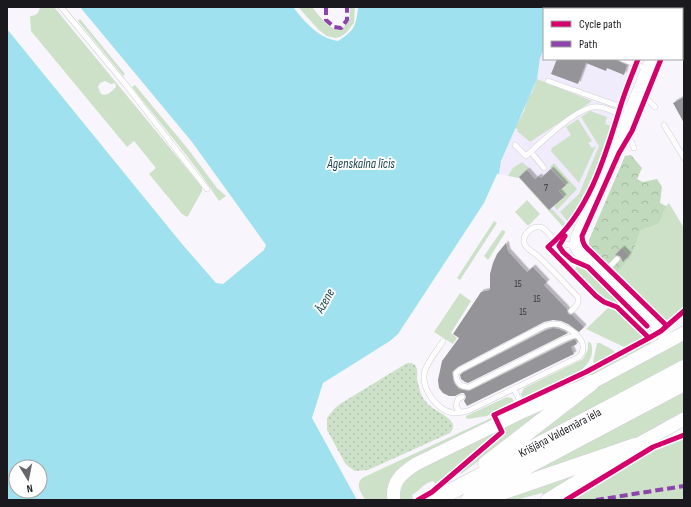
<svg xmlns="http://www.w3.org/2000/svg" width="691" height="507" viewBox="0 0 691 507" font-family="'Sofia Sans Condensed',sans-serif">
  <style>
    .built { fill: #f1ecfb }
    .grass { fill: #cde1c9; fill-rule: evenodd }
    .forest { fill: url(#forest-crowns) }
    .park { fill: url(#park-dots) }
    .water { fill: #9fe1ef; fill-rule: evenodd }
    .building { fill: #959498; filter: url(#shadow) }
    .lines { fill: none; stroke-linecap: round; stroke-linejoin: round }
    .service-casing { stroke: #d0cfd4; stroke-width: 6 }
    .tertiary-casing { stroke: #d0cfd4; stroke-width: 14 }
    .primary-casing { stroke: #d0cfd4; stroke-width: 17 }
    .service { stroke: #fefeff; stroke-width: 5 }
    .tertiary { stroke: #fefeff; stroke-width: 13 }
    .primary { stroke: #fefeff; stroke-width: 16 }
    .quiet { stroke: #8e44ad; stroke-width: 4; stroke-dasharray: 8 4; stroke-linecap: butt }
    .cycleway-casing { stroke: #fff; stroke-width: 8 }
    .cycleway { stroke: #d6006c; stroke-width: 5 }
    .labels { text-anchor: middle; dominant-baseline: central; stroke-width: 4; stroke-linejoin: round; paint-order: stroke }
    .number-label { font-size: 10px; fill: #39383c }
    .street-label { font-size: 12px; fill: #1a191e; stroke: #fff }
    .water-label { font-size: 13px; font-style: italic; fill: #1d4950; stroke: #fff }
  </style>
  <defs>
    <pattern id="forest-crowns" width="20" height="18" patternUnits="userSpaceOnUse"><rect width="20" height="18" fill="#c1d9bc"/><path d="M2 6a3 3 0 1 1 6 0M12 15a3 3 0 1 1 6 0" fill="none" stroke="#a5baa1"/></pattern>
    <pattern id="park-dots" width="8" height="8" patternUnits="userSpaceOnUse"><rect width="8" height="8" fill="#cde1c9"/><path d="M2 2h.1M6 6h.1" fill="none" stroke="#afc0ac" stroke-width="1.8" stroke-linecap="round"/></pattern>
    <filter id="shadow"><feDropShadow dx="2.5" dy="-2.5" stdDeviation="0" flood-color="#0004"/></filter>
  </defs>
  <rect width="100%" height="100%" fill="#f8f6fc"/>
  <!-- built -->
  <path class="built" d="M544,49V59H634L615,109L616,110V113L608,142L583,200L565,229L519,178L499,174L501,161L515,128L524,111L528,98L532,92L537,79L540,58Z"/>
  <!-- grass -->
  <path class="grass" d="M40,7H54L202,187V191L188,216L187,217L182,214L149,174L156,168L134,141L127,147L31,31L30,16C36,16 39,13 40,7ZM105,81L111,84L115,83L116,87C111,91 108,97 101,94L98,87L100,83Z
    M298,7H312C320,16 328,30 341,30L349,21L350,7H355L354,23L346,33L340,37L335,38L327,36L319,30Z
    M80,19L125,74L123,76L78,21Z
    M537,79L592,101L530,142L517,131L518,129L515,128L524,111L528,98L532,92Z
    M135,85L188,149L217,188L226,196L219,201C193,160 161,125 132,87Z
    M590,111L607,117L605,124L612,126C603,160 587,193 569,223L560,212L579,194L599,146L581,117Z
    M578,119L592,141L588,143L592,148L596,146L579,183L551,151L552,148L571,135L566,127Z
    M522,162L529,168L520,177L549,210L551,208L567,225L565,229L519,178L508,176L513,168Z
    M554,163L577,189L557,210L554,206L564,197L559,191L566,185L550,167Z
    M527,200L540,214L528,226L515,212Z
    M669,203L684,228V308L666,322L616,274L631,257L641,230Z
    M494,221L497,223L460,280L457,278Z
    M502,230L505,231V233L488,260L484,256Z
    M577,265L586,270L652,335L647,334L618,306L595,293L574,272Z
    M460,293L471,301L451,333L457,338L453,344L434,332Z
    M610,306L617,309L644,336L645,339L631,346L624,347L586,329Z
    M684,339V362L508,454L603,382Z
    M652,340L649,345C613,365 571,390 531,400Z
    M588,342L591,343C595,356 588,365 578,373L523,399L521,394L524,388L583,359L588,349Z
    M597,343H600L613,350L615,353L614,355L595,364L593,362Z
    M684,390V413L626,443L520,478Z
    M507,397L512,398L515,403L487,416L468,419L466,418V416Z
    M561,399L461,474L460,472L505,432L502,426Z
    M491,418L493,421L404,465L389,500H365C361,492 355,486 362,478Z
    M497,429L496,434L437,485L433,481C422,484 421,490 412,495L413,499L400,500C397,488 403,482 411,474Z
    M684,439V500H570L655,449Z
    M593,465L544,497L542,493L516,500H495Z"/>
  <!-- forest -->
  <path class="forest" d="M631,155L642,168L637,179L643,182L657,179L662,187L660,203L666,206L659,223L641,230L631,257L616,274L589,245V240L625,156Z"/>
  <!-- park -->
  <path class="park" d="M407,363H411C414,364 415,364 416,367C418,370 417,376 417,379C419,388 421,397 427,403C434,412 463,420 450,433L368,470L355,471L349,467L345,463L327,430V418L335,408L340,404Z"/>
  <!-- water -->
  <path class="water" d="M80,7H293C305,22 318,38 338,41C355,30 356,26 358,7H567L565,9H544V49L540,58L537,79L501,161L499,174H497L484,203L398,334L390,341L323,383L312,418L357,500H7V29L182,244L216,283L223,284L264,250L266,245L192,142ZM16,467H40V491H16Z"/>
  <!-- building -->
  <path class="building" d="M557,59H614L627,65L624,75L607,68L606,71L586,63L578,84L551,74Z
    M684,97V123L673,103Z
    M551,169L566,185L559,191L564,197L549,210L519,177L527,170L535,179L539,176L541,178Z
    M506,243L508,251L527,272L533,267L547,282L544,285L567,309L568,314L572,315L584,327L579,332L568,324L561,321L553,320L544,322L458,367L452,372L454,383L459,389L469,391L566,343L575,339L577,344L571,347L574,354L467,406L464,401L466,397L464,393H461L455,396H449L443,393L439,388L438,380L442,361L459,338L453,334L481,292L490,290V274L493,263L497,254Z
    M622,248L629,255L623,262L620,256L615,255Z
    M553,328L559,329L568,333L468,383L465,382L461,379L460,375L462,373L546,330Z"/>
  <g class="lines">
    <defs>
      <path id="service" d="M61,7L126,85L207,189
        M682,9L684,11
        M622,59L647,69
        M548,81L630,110
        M638,98L649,101L655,107
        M664,125L684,158
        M622,137L631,141L634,148
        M515,145L526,156C540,144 580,103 599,107C608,108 618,114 628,117
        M531,152L544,168
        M603,274L617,259
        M571,311C576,307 579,304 578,297C565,284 553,270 539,257C535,253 528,250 525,245C521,237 530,226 539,227C546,227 550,237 555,241C561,244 570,245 576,246
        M443,341C438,349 428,362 425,370C420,387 436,410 453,413C458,413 463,412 468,411L579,357C593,343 568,324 554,324C551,324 547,325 544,326L460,370L456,373C456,382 460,387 469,387L564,339L576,335
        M514,389L524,410
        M460,413L456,406L458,399L462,397"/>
      <path id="tertiary" d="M672,9L673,7
        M652,59L600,188L577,238L576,246L580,252L661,331L669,341
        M394,500C391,482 402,473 416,464L524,411L560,395L591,383L684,333
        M547,500L635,446L684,419"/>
      <path id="primary" d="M486,464L591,383
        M487,497L635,446
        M435,500L684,368
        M469,500L516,472L684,383"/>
    </defs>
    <!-- service casing -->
    <use href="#service" class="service-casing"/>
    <!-- tertiary casing -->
    <use href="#tertiary" class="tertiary-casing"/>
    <!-- primary casing -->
    <use href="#primary" class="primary-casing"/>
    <!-- service -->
    <use href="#service" class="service"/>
    <!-- tertiary -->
    <use href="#tertiary" class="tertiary"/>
    <!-- primary -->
    <use href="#primary" class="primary"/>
    <!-- quiet -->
    <path class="quiet" d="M326,7V20L334,27L341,28L347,20V7
      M596,500L684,486"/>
    <defs>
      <path id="cycleway" d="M638,59C632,75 625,91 620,108C605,157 589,213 548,247L596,296L604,302L617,307L649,338
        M661,59L632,131L619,153L582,236C582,245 587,248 593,254L666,325
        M565,236L559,246L563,252L572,260L588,267L647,326
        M418,500L432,492L502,432L494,415L586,372L649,338L661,331L684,311
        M566,500L653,447L684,435"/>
    </defs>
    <!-- cycleway casing -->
    <use href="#cycleway" class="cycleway-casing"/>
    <!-- cycleway -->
    <use href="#cycleway" class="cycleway"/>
  </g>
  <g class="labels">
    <!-- number labels -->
    <g class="number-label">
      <text x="546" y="188">7</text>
      <text x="518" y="284">15</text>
      <text x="537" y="299">15</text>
      <text x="523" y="312">15</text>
    </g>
    <!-- street labels -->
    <g class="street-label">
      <text transform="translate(560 433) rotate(-28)">Krišjāņa Valdemāra iela</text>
    </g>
    <!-- water labels -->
    <g class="water-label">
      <text x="361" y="164">Āgenskalna līcis</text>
      <text transform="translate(325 301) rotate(-61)">Āzene</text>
    </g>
  </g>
  <!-- border -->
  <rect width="691" height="507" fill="none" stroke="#1a191e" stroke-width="16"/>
  <!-- legend -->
  <rect x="543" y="8" width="140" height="52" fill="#ffffff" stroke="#a3a3a5"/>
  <rect x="551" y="21" width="20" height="6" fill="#d6006c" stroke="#a3a3a5"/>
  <text x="579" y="28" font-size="12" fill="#1a191e">Cycle path</text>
  <rect x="551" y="41" width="20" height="6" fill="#8e44ad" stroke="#a3a3a5"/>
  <text x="579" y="48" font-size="12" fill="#1a191e">Path</text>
  <!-- north arrow -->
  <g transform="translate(28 479) rotate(170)"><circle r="19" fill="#ffffff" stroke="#a3a3a5"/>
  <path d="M0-3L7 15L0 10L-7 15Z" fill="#68666c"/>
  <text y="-6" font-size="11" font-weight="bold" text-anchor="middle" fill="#1a191e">N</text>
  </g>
</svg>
